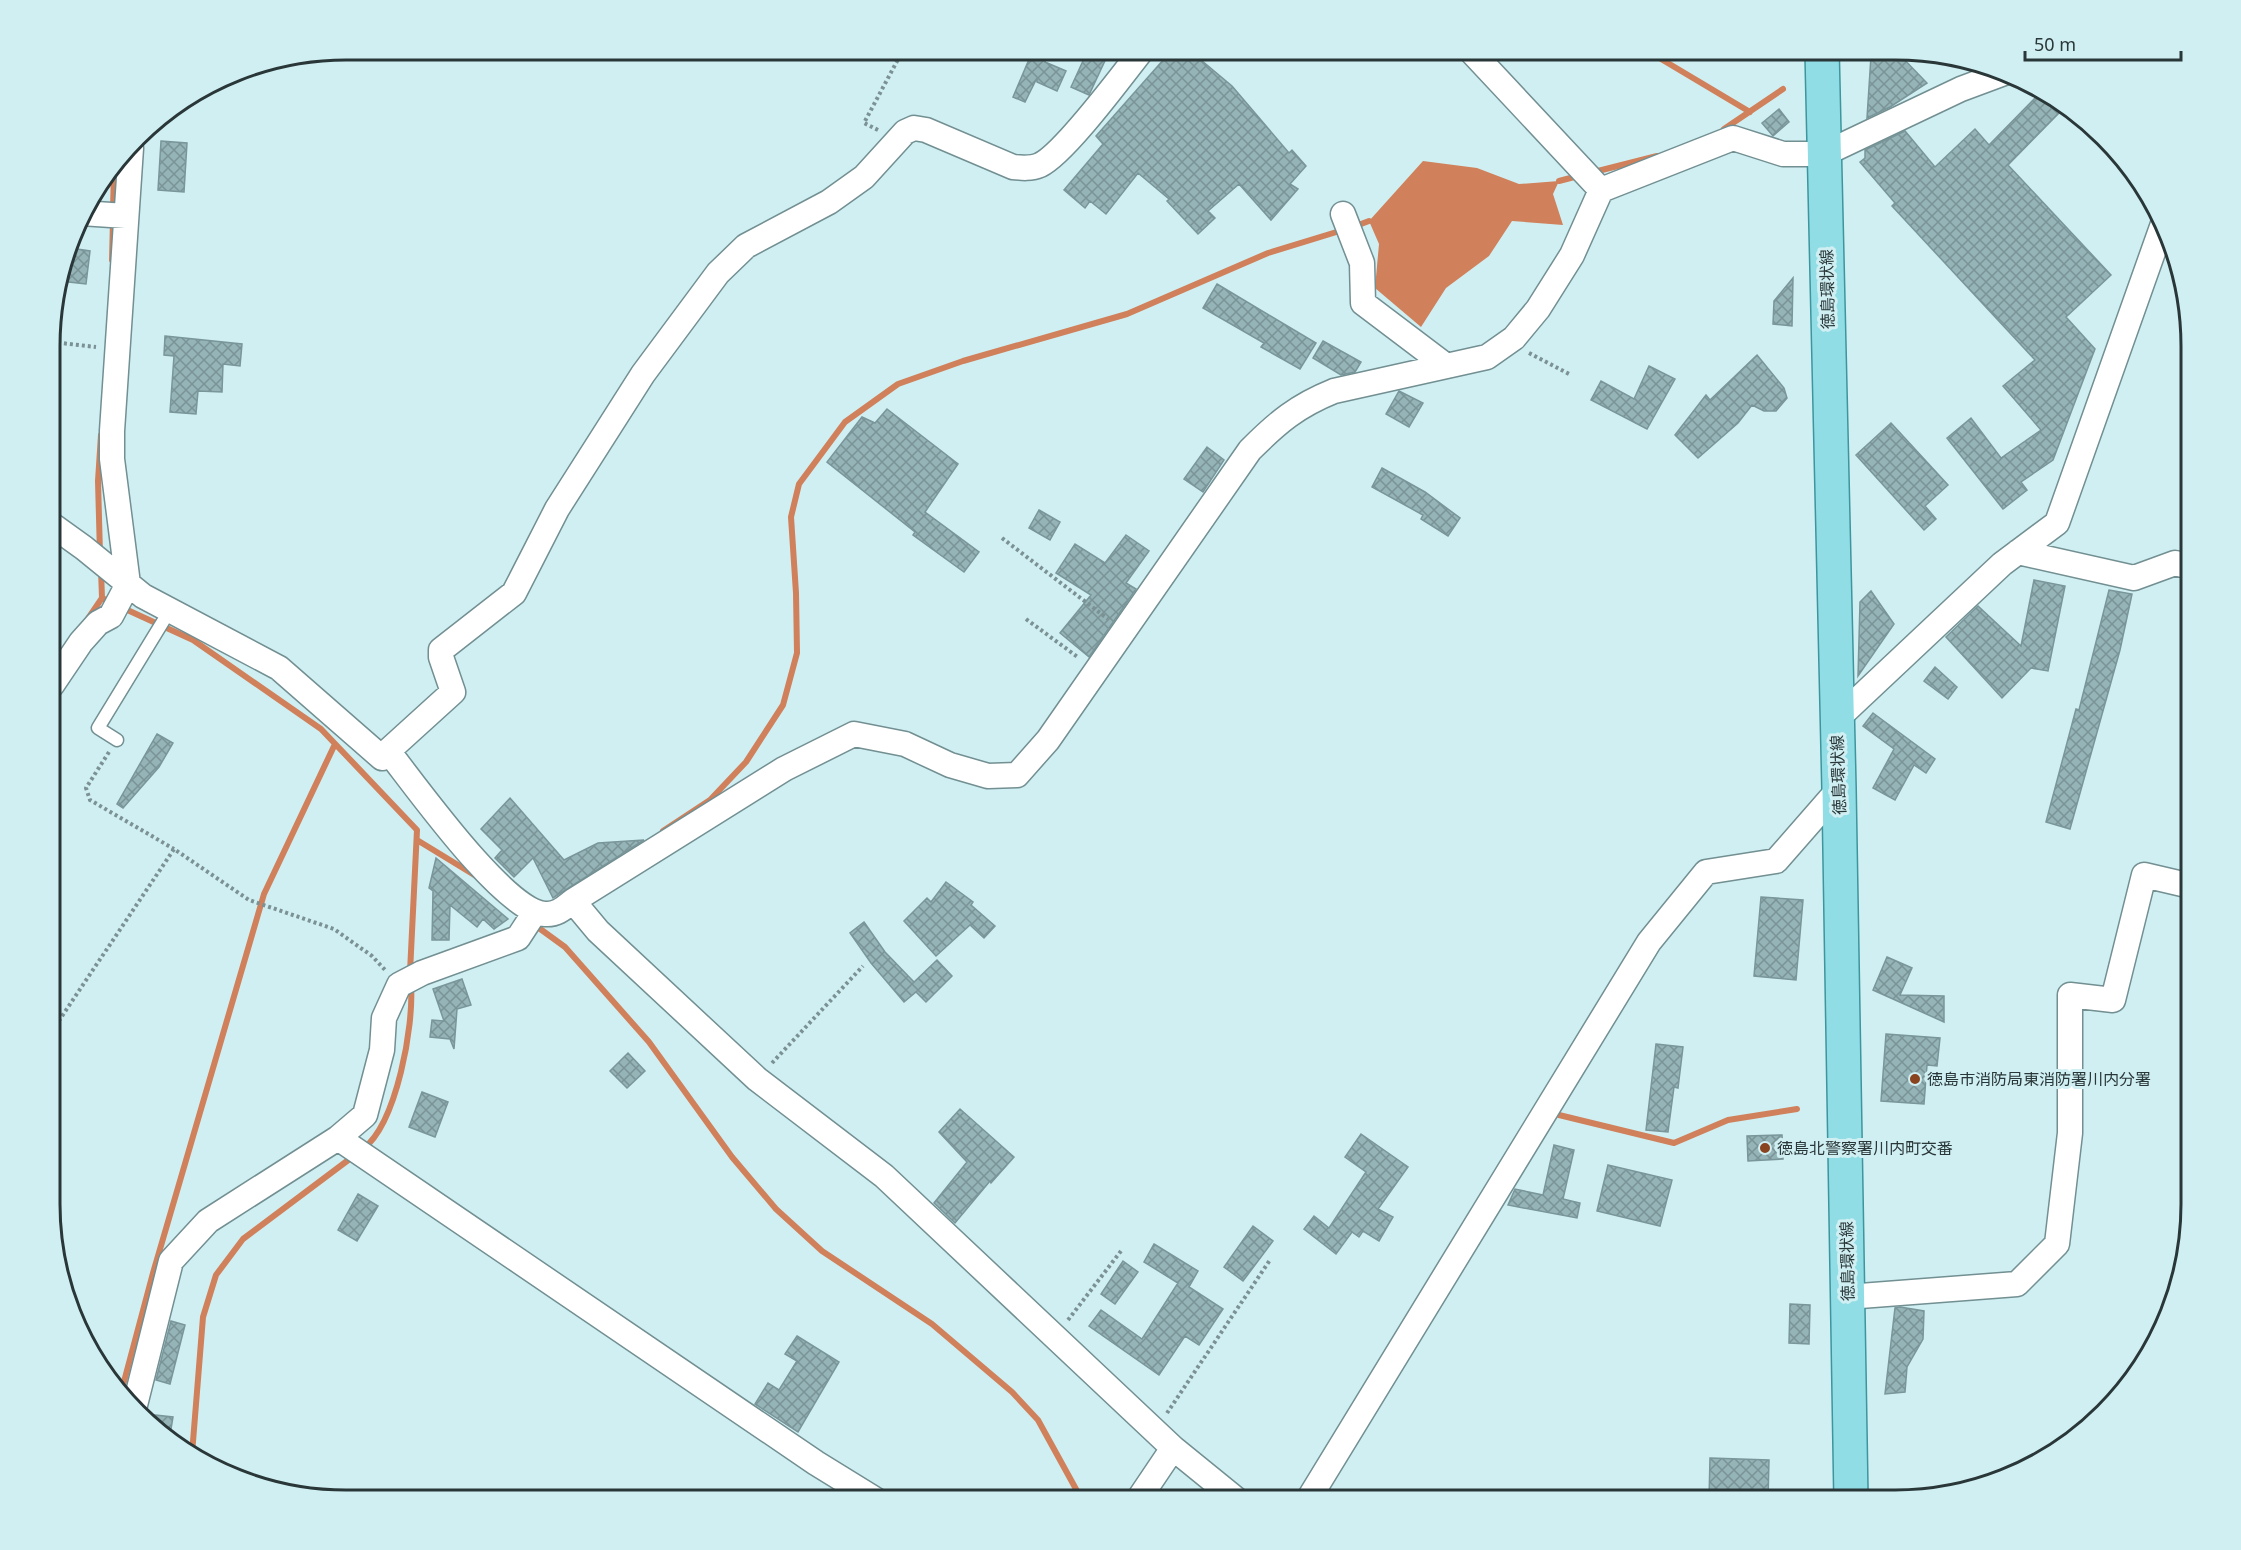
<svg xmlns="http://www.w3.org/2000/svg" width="2241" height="1550" viewBox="0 0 2241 1550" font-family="'Noto Sans','Noto Sans JP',sans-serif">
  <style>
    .water { fill: #d0805a }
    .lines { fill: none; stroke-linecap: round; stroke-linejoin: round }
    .stream { stroke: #d0805a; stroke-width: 6 }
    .building { fill: url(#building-cross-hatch); stroke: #79969a; stroke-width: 1.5 }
    .lane-casing { stroke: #728f92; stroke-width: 15 }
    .street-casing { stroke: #728f92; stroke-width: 27 }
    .primary-casing { stroke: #3d959d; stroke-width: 36 }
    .path { stroke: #7b9193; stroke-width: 4; stroke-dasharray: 3 3; stroke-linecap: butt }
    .lane { stroke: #fff; stroke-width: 12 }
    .street { stroke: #fff; stroke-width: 24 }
    .primary { stroke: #91dde5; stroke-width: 33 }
    .poi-dot { fill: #89431e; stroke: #d0eff3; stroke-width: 2 }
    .labels { text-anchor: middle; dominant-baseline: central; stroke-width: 6; stroke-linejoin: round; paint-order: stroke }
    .street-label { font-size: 16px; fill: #2a3738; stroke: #d0eff3 }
    .poi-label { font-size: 16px; fill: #2a3738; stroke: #d0eff3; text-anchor: start }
    .rim { fill: none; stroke: #2a3738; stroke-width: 3 }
  </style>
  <defs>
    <pattern id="building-cross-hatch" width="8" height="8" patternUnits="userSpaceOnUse" patternTransform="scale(1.5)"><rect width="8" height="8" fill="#95b4b7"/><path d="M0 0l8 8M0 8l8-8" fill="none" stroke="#7a9396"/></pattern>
  </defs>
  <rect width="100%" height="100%" fill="#d0eff3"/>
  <!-- water -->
  <path class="water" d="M1423,161L1477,168L1519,184L1559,181L1553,194L1563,225L1512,221L1489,256L1446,288L1421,327L1375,288L1379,244L1369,221Z"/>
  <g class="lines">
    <!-- stream -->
    <path class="stream" d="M1646,50L1750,112
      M1724,129L1783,89
      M1594,172L1657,156
      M1559,181L1578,176
      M113,209L114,171
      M1353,227L1369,221
      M112,260L113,220
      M100,554L98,481L101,435
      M101,570L102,598L113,603
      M123,608L193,640L321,729L417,830L410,972
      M87,620L102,598
      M663,831L710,800L746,762L783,705L797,653L796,593L791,517L799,484L845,422L898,384L963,361L1127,314L1268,253L1343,230
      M417,840L476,876
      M532,923L565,947L649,1042L732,1157L776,1209L822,1251L932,1324L1012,1392L1038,1420L1082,1500
      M1559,1115L1674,1143L1728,1120L1797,1109
      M363,1149C397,1123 414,1025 411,985
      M122,1389L153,1273L264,894L335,744
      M192,1454L203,1317L216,1275L243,1239L355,1155"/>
  </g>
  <!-- building -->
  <path class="building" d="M1033,50H1051L1045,62L1066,71L1057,91L1037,82V78L1025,102L1013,97Z
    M1088,50H1110L1089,95L1071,87Z
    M1172,50H1189L1232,86L1289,153L1292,150L1306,166L1290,184L1298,189L1271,220L1239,184L1208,211L1215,218L1198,234L1167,201L1169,199L1138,173L1106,214L1090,201L1085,208L1064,190L1103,144L1096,136Z
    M1885,50H1895L1927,83L1890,107L1867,118L1871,56Z
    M2040,93L2060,112L2008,165L2111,275L2066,317L2095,349L2053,460L2021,482L2027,490L2003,509L1947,438L1971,418L2001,458L2041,430L2003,386L2035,360L1892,206L1895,203L1860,162L1865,158V150L1905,131L1935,167L1975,129L1989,145Z
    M1779,109L1789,122L1773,136L1762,123Z
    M161,141L187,143L184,192L158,190Z
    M70,248L90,251L86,284L60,281Z
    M1793,278L1792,326L1773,324L1774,301Z
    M1217,284L1316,343L1300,369L1261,347L1264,343L1203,308Z
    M165,336L242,344L240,366L223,364L222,392L198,391L196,414L170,412L174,356L164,355Z
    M1323,341L1361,362L1355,372L1341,375L1313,358Z
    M1757,355L1784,388L1787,398L1776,411H1764L1752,405L1738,423L1698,458L1675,435L1706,395L1710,400Z
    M1649,366L1675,379L1647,429L1591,400L1601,381L1634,399Z
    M1399,391L1423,403L1409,427L1386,414Z
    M887,409L958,464L925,512L979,552L964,572L913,535L915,532L827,462L862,417L875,423Z
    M1891,423L1948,485L1925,506L1936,519L1924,530L1856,455Z
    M1207,447L1224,460L1203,492L1184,479Z
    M1382,468L1425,492L1460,518L1448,536L1421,519L1423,515L1372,487Z
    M1039,510L1060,522L1050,540L1029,528Z
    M1126,535L1149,551L1126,583L1136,589L1089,657L1060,633L1091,595L1056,573L1075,544L1105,563Z
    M2034,580L2065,586L2048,671L2031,668L2002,698L1946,637L1978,606L2021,646Z
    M2109,590L2132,594L2120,650L2070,829L2046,822L2076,709L2079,710Z
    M1871,591L1894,624L1858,676L1860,602Z
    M1935,667L1957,687L1948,699L1924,681Z
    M1873,713L1935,759L1926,773L1914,765L1895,800L1873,788L1894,749L1863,726Z
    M157,734L173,743L159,767L123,808L117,804Z
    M510,798L564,860L598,843L644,840L553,898L533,858L514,877L495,858L502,850L481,829Z
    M436,858L508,919L494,929L483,919L477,927L450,905L449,940H432L433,891L429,888Z
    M946,882L973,902L971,905L995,926L984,938L970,925L936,956L904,921L927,898L931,902Z
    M1761,897L1803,900L1796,980L1754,976Z
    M864,922L885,952L914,982L937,960L952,976L926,1002L916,992L904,1002L871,963L850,933Z
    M1887,957L1912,968L1900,995L1944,996V1022L1873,990Z
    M462,979L471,1005L457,1009L454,1049L450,1039L430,1037L432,1020L444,1021L433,989Z
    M1886,1034L1940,1038L1937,1066L1927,1065L1924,1104L1881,1101Z
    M1656,1044L1683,1047L1678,1088L1674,1087L1668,1132L1646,1130Z
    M628,1053L645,1071L627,1088L610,1071Z
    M422,1092L448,1102L435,1137L409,1127Z
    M960,1109L1014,1157L991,1183L990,1181L955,1223L934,1203L967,1162L939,1132Z
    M1361,1134L1408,1167L1378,1209L1393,1217L1379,1241L1363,1231L1359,1237L1352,1232L1336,1254L1304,1229L1314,1216L1329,1228L1366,1172L1345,1157Z
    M1782,1135L1783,1159L1748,1161L1747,1136Z
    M1554,1145L1574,1150L1563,1199L1580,1203L1577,1218L1508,1205L1515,1189L1543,1195Z
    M1608,1165L1672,1180L1660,1226L1597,1211Z
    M358,1194L378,1206L357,1241L338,1230Z
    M1253,1226L1273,1241L1243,1281L1224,1267Z
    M1154,1244L1198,1271L1189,1287L1223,1309L1199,1345L1185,1336L1159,1375L1089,1326L1101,1310L1142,1339L1178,1283L1144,1262Z
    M1123,1261L1138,1272L1115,1304L1101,1294Z
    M1790,1304L1810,1305L1809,1344L1789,1343Z
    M1900,1307L1924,1311L1923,1339L1907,1367L1905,1392L1885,1394L1895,1308Z
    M171,1321L185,1325L170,1384L156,1380Z
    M797,1336L839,1362L798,1432L755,1404L768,1383L779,1390L797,1361L785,1354Z
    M146,1414L173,1417L169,1441L145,1415Z
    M1710,1458L1769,1460L1768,1500H1709Z"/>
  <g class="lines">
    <defs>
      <path id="lane" d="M117,740L98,728L170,610"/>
      <path id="street" d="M1470,50L1601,190
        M81,213L126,216
        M1343,214L1362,263L1363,303L1445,365
        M52,525L84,548L143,596L279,668L382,758L388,751C415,785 504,911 545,914C557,915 564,908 573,901L598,931L757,1079L884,1176L1173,1448L1237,1500
        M2018,552L2134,578L2175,563L2191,567
        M52,685L81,642L98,623L111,616L128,584L112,459V431L131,148
        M1837,719L2002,564L2057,523L2163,224
        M388,751L453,692L441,657V650L514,593L557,509L643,374L718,273L746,246L829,202L864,177L905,132L914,128L926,130L1013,167C1022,168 1031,169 1040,165C1065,153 1123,74 1142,50
        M573,901L784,769L854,734L905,744L950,765L988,776L1017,775L1048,740L1250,450C1278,422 1297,406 1334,391L1487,357L1514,338L1538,309L1572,255L1601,190L1733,138L1783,154H1824L1961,89L2004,73
        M338,1138L816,1463L876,1500
        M1847,1297L2017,1284L2057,1244L2070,1133V995L2113,1000L2144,875L2191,886
        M135,1405L171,1261L208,1221L338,1138L365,1115L382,1050L384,1018L399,985L422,973L518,938L535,912
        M1138,1500L1173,1448
        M1308,1500L1649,942L1706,872L1776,861L1839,789"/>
      <path id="primary" d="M1822,50L1839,789L1851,1500"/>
    </defs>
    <!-- lane casing -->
    <use href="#lane" class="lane-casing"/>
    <!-- street casing -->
    <use href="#street" class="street-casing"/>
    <!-- primary casing -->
    <use href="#primary" class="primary-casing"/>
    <!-- path -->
    <path class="path" d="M878,130L864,123L903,50
      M52,342L96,347
      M1529,353L1571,375
      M1002,538L1108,619
      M1026,619L1079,658
      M109,752L86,788L90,800L174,849
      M52,1031L174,849L249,900L334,929L372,956L386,971
      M772,1063L863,966
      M1068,1320L1121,1251
      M1167,1413L1270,1260"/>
    <!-- lane -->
    <use href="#lane" class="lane"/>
    <!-- street -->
    <use href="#street" class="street"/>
    <!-- primary -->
    <use href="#primary" class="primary"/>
  </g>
  <!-- markers -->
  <g class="poi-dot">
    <circle cx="1915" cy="1079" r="6"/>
    <circle cx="1765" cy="1148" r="6"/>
  </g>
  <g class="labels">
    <!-- street labels -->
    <g class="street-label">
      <text transform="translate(1827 289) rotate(-91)">徳島環状線</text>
      <text transform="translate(1838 775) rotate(-92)">徳島環状線</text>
      <text transform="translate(1847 1261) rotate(-91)">徳島環状線</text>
    </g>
    <!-- poi labels -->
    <g class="poi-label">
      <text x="1927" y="1079">徳島市消防局東消防署川内分署</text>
      <text x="1777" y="1148">徳島北警察署川内町交番</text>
    </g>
  </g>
  <!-- crop -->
  <path d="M0 0H2241V1550H0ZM346 60H1895A286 286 0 0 1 2181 346V1204A286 286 0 0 1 1895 1490H346A286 286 0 0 1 60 1204V346A286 286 0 0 1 346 60Z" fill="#d0eff3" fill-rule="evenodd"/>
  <path class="rim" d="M346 60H1895A286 286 0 0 1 2181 346V1204A286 286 0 0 1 1895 1490H346A286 286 0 0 1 60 1204V346A286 286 0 0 1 346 60Z"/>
  <!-- scale -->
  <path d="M2025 51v9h156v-9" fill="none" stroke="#2a3738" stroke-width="3"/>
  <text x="2034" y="51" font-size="18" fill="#2a3738" stroke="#d0eff3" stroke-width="4.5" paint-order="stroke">50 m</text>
</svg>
